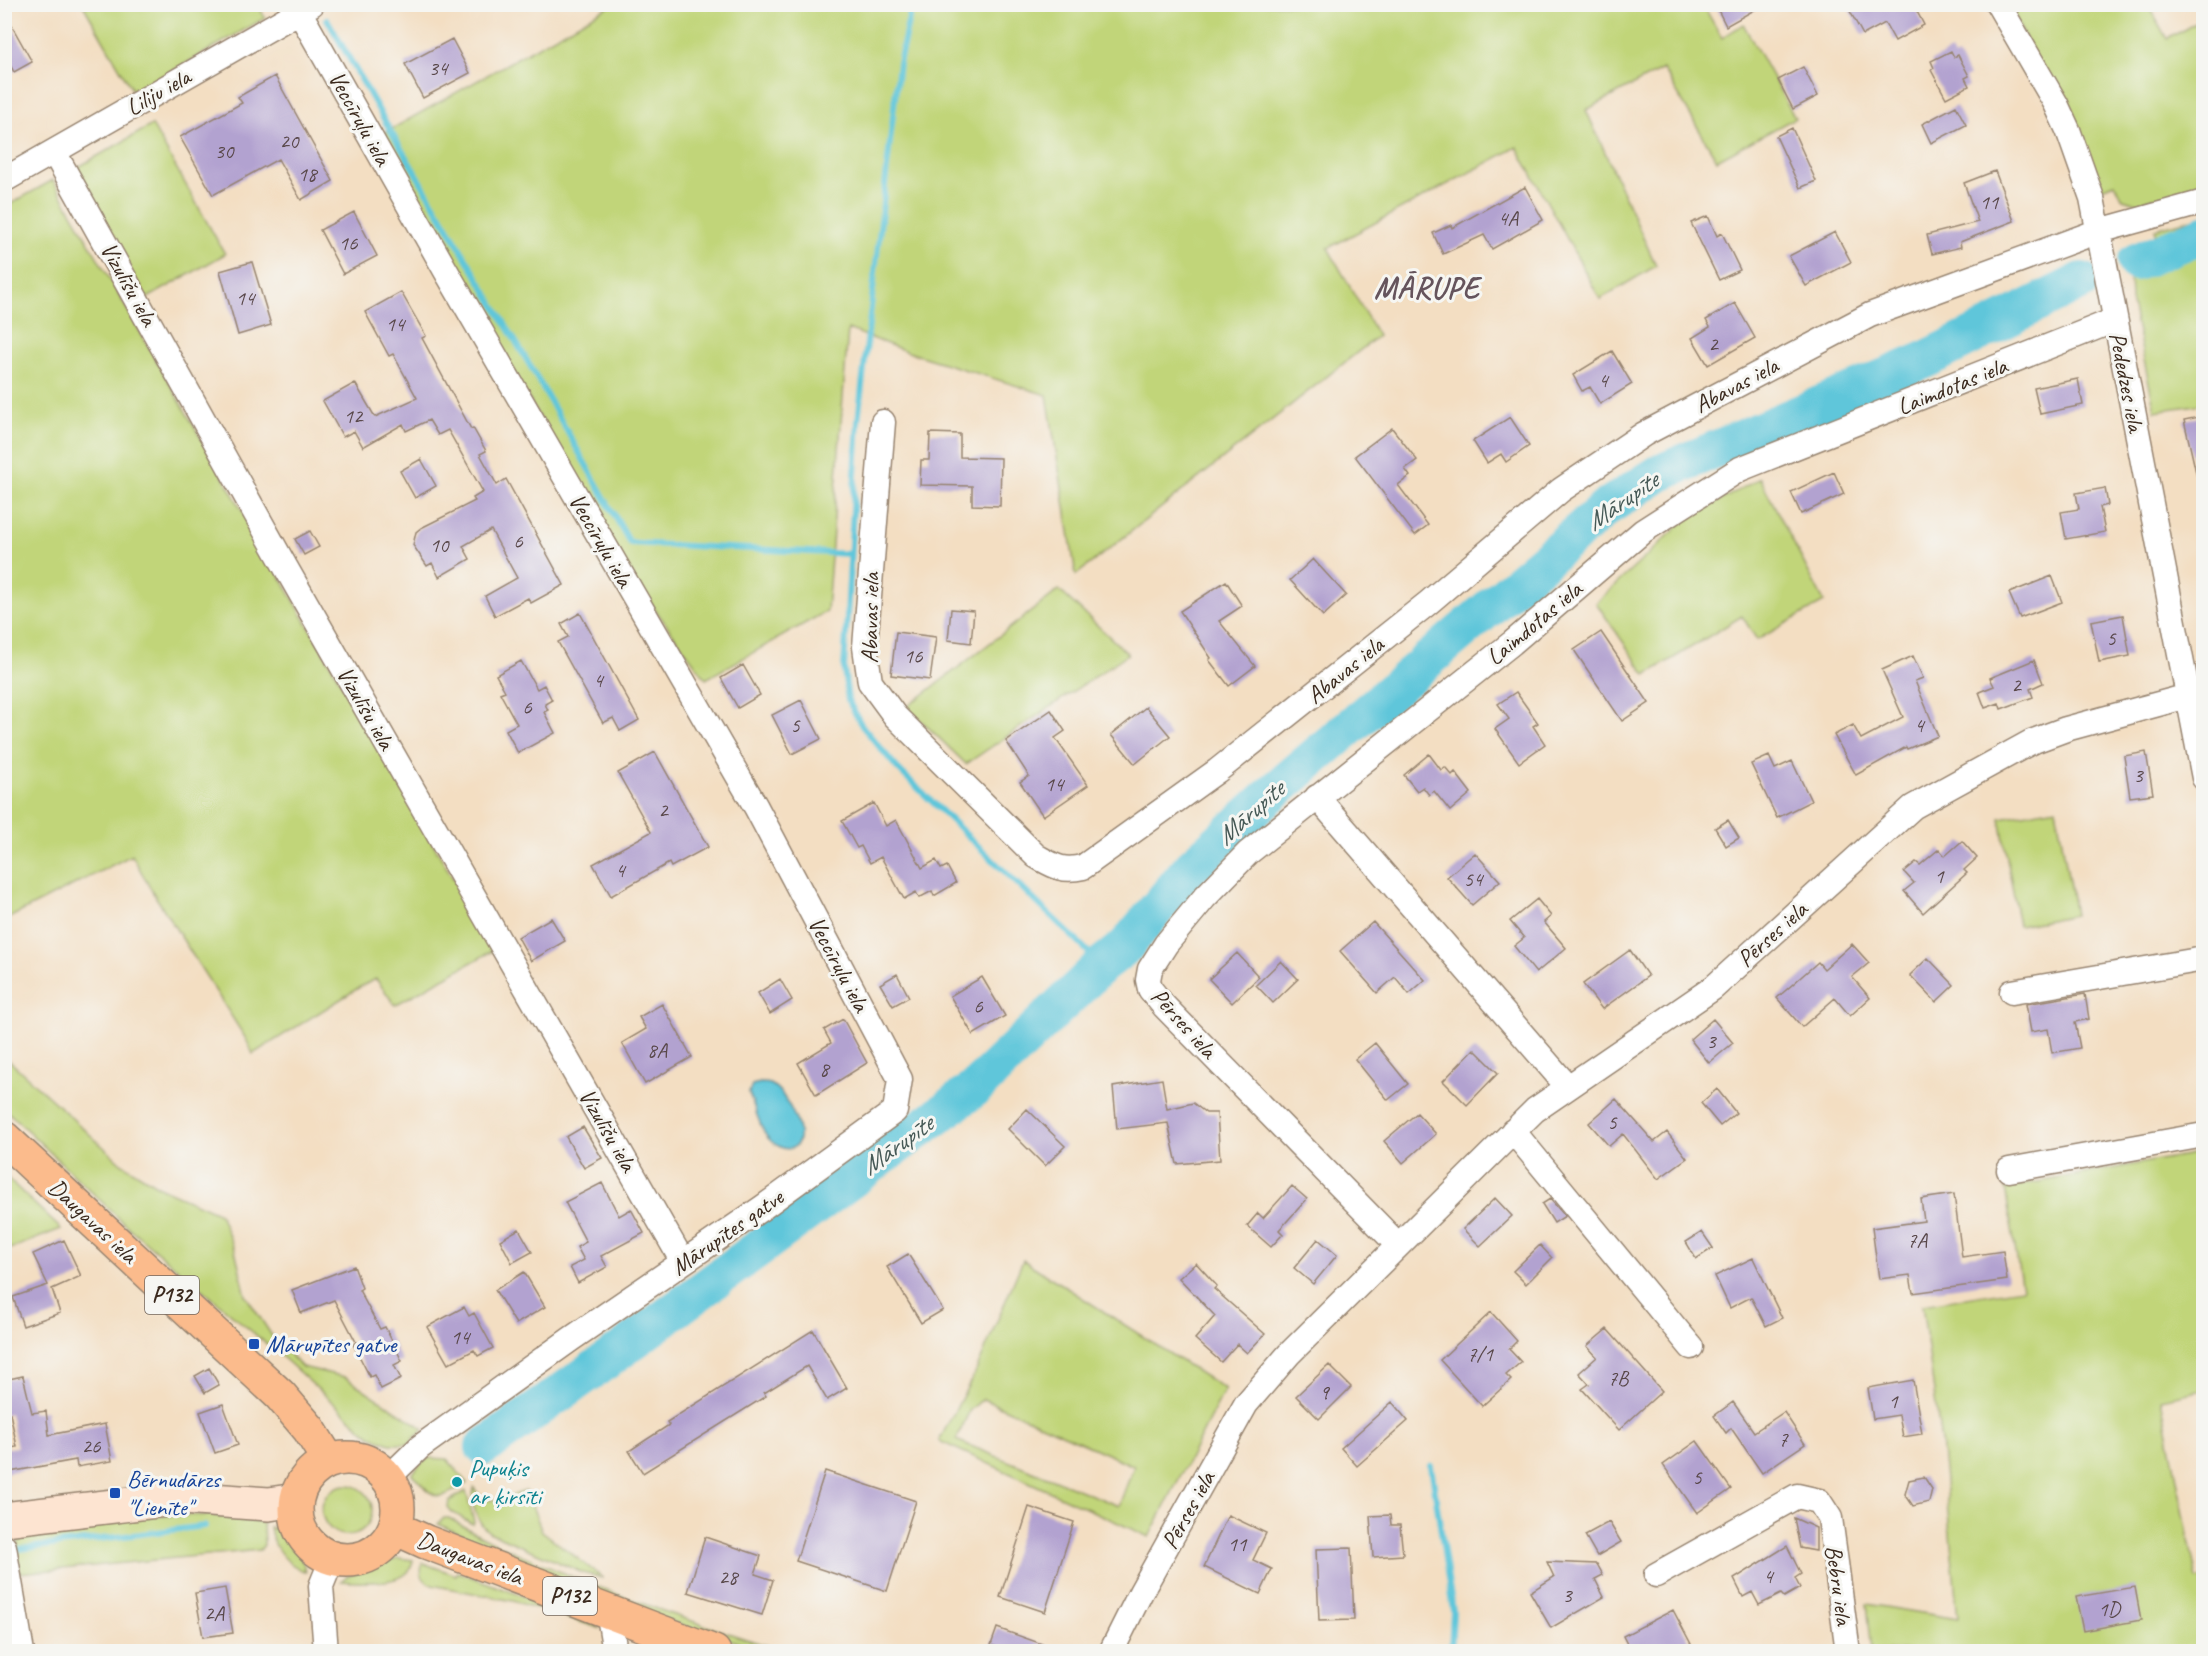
<svg xmlns="http://www.w3.org/2000/svg" width="2208" height="1656" viewBox="0 0 2208 1656" font-family="Caveat,sans-serif">
  <style>
    .green { fill: #c1d579; stroke: #7e804c; stroke-width: 1.5; fill-rule: evenodd }
    .water { fill: #5ec6da; stroke: #4c787c; stroke-width: 1.5 }
    .lines { fill: none; stroke-linecap: round; stroke-linejoin: round }
    .stream { stroke: #5ec6da; stroke-width: 6 }
    .river { stroke: #5ec6da; stroke-width: 38 }
    .building { fill: #b2a2d0 }
    .street-casing { stroke: #978470; stroke-width: 27 }
    .secondary-casing { stroke: #978470; stroke-width: 36 }
    .primary-casing { stroke: #978470; stroke-width: 36 }
    .street { stroke: #fff; stroke-width: 24 }
    .secondary { stroke: #fde4d1; stroke-width: 33 }
    .primary { stroke: #fbbb8c; stroke-width: 33 }
    .transit-dot { fill: #1a4fb4; stroke: #f6f6f2; stroke-width: 2 }
    .culture-dot { fill: #0f9aa8; stroke: #f6f6f2; stroke-width: 2 }
    .labels { text-anchor: middle; dominant-baseline: central; stroke-width: 6; stroke-linejoin: round; paint-order: stroke }
    .number-label { font-size: 21px; fill: #59484a }
    .shield { fill: #f6f6f2; stroke: #73675e; stroke-width: 1.5 }
    .shield-label { font-size: 22px; font-weight: bold; fill: #3b2a1e }
    .street-label { font-size: 24px; fill: #3b2a1e; stroke: #f6f6f2 }
    .transit-label { font-size: 24px; fill: #164399; stroke: #f6f6f2; text-anchor: start }
    .culture-label { font-size: 24px; fill: #0d838f; stroke: #f6f6f2; text-anchor: start }
    .water-label { font-size: 26px; font-style: italic; fill: #465956; stroke: #f6f6f2 }
    .district-label { font-size: 30px; font-weight: bold; letter-spacing: 1.5px; fill: #65545c; stroke: #f6f6f2 }
  </style>
  <rect width="100%" height="100%" fill="#f6f6f2"/>
  <filter id="ink" filterUnits="userSpaceOnUse"><feTurbulence type="fractalNoise" baseFrequency=".0167" numOctaves="2"/><feDisplacementMap in="SourceGraphic" scale="12" xChannelSelector="R" yChannelSelector="G"/><feConvolveMatrix kernelMatrix="1 2 1 2 8 2 1 2 1" color-interpolation-filters="sRGB"/></filter>
  <filter id="wash" filterUnits="userSpaceOnUse"><feTurbulence type="fractalNoise" baseFrequency=".008" numOctaves="4" result="noise"/><feDisplacementMap in="SourceGraphic" scale="24" xChannelSelector="R" yChannelSelector="G"/><feGaussianBlur stdDeviation="1.35" result="paint"/><feColorMatrix in="noise" values="0 0 0 0 0 0 0 0 0 0 0 0 0 0 0 0 0 1.4 0 .05"/><feComposite in="paint" operator="in"/></filter>
  <g filter="url(#wash)">
    <rect width="100%" height="100%" fill="#f3dec2"/>
    <!-- green -->
    <path class="green" d="M613,4L1703,5L1722,38L1743,24L1795,118L1717,160L1663,69L1586,110L1656,266L1600,299L1517,147L1328,248L1378,336L1076,575L1047,395L911,353L848,329L827,611L706,679L621,563L381,135Z
      M83,5H258L265,18L134,93Z
      M2009,5H2148L2167,39L2203,19V184L2137,203L2123,199L2115,183L2098,189Z
      M152,125L225,254L146,299L73,170Z
      M53,180L494,950L395,1005L376,979L360,987L253,1054L246,1039L152,891L132,855L5,920L4,615L7,613L5,609V207Z
      M2203,216V404L2155,411L2131,300L2129,254L2156,244L2155,229Z
      M1760,478L1824,602L1757,640L1742,616L1646,675L1596,603L1685,520Z
      M1059,590L1128,654L966,764L907,707Z
      M2056,808L2075,915L2019,926L2000,818Z
      M4,1056L121,1163L161,1188L220,1214L236,1254L246,1296L274,1339L302,1367L345,1377L424,1429L408,1444H390L370,1436L288,1362L129,1228L5,1109Z
      M2203,1152V1390L2161,1399L2197,1580L2203,1579V1651H1872L1867,1604L1958,1619L1942,1449L1922,1305L2022,1289L2005,1188Z
      M4,1176H5L61,1229L5,1251Z
      M1023,1260L1225,1389L1149,1537L939,1441L976,1371ZM983,1399L1134,1466L1119,1506L956,1440L970,1410Z
      M430,1458L447,1459L467,1483C434,1503 438,1500 412,1474L423,1461Z
      M322 1510a25 25 0 1 1 50 0a25 25 0 1 1-50 0Z
      M474,1488C488,1510 504,1497 526,1491L542,1531L603,1578L583,1573L489,1532C477,1522 470,1504 474,1488Z
      M466,1491L474,1522L472,1524L452,1512L448,1507L449,1501Z
      M208,1515L263,1523L264,1545L260,1550L20,1573C17,1551 11,1539 33,1528L143,1516Z
      M444,1518H449C483,1539 519,1554 556,1570C630,1601 707,1627 784,1651H766L653,1616L471,1541V1539L438,1524Z
      M270,1527C291,1534 300,1552 306,1572C287,1565 272,1547 270,1527Z
      M398,1558L413,1560C412,1565 411,1569 407,1573C394,1585 357,1582 341,1581L347,1576Z
      M423,1563L456,1575L458,1572L595,1623L599,1628L513,1601L432,1585C421,1580 419,1573 423,1563Z"/>
    <!-- water -->
    <path class="water" d="M760,1083C763,1083 767,1083 770,1084C783,1089 802,1125 799,1139C794,1159 769,1144 764,1132C758,1120 754,1106 749,1093L752,1085Z"/>
    <g class="lines">
      <!-- stream -->
      <path class="stream" d="M912,4L899,63L858,421L844,669L848,700L862,726L898,769L1102,965
        M327,19L390,130L532,369L630,543L850,554
        M1431,1466L1453,1611L1451,1652
        M20,1549L205,1526"/>
      <!-- river -->
      <path class="river" d="M2136,262L2204,234
        M484,1447L617,1353L974,1089L1102,965L1126,946L1191,867L1277,789L1607,507L1660,473L1923,361L2082,281"/>
    </g>
    <g id="blocks">
      <!-- building -->
      <path class="building" d="M1715,4H1765L1726,26Z
        M1846,4H1913L1924,25L1895,41L1885,23L1863,35Z
        M4,12L32,62L14,72L4,54Z
        M452,39L470,73L423,98L405,64Z
        M1951,51L1954,57L1958,55L1969,76L1965,78L1969,86L1946,98L1931,70L1934,68L1931,61Z
        M1803,67L1818,96L1793,109L1778,80Z
        M275,76L333,181L301,200L278,159L213,195L180,137L242,103L238,97Z
        M1956,106L1966,125L1931,143L1922,124Z
        M1792,128L1816,181L1800,188L1776,136Z
        M1995,171L2014,221L1960,242L1961,247L1932,254L1927,235L1978,222L1964,183Z
        M1525,187L1543,220L1492,249L1484,235L1443,254L1433,233L1451,225L1452,228Z
        M354,212L377,256L343,274L320,230Z
        M1708,216L1717,236L1722,233L1740,270L1719,280L1691,223Z
        M1835,232L1851,262L1806,286L1789,256Z
        M252,262L271,325L238,335L220,271Z
        M401,292L426,336L422,338L471,429L473,428L486,451L480,454L497,485L506,479L564,585L531,603L528,598L495,616L485,596L517,578L491,530L463,546L470,559L439,577L432,563L427,566L413,545L416,532L421,528L475,501L473,498L483,492L448,430L438,435L429,420L406,431L403,424L363,447L354,431L343,437L323,401L355,383L375,417L417,398L393,354L389,356L365,312Z
        M1735,303L1755,338L1708,365L1692,338L1710,327L1706,320Z
        M1612,351L1632,384L1600,404L1590,387L1582,391L1573,375Z
        M2078,379L2083,405L2040,414L2034,388Z
        M2204,416V477H2197L2184,420Z
        M1510,417L1529,446L1506,462L1501,454L1487,463L1473,441Z
        M1392,428L1417,460L1405,469L1410,476L1398,485L1428,525L1415,535L1355,456Z
        M930,433L960,434V457L1001,458L1000,506L972,505V486L920,485L921,460H929Z
        M421,459L436,486L415,498L400,471Z
        M1834,472L1844,494L1801,514L1791,492Z
        M2105,488L2108,505L2100,507L2105,532L2066,539L2061,512L2079,509L2076,493Z
        M310,531L319,547L304,555L295,539Z
        M1313,559L1346,595L1323,616L1290,580Z
        M2052,576L2062,602L2020,618L2009,593Z
        M1226,581L1242,606L1219,621L1255,666L1229,686L1209,660L1211,658L1180,611Z
        M951,609L974,611L971,643L948,640Z
        M580,613L639,720L620,731L613,718L603,723L558,642L568,637L561,624Z
        M2123,615L2130,656L2099,662L2091,621Z
        M896,632L936,637L930,680L891,675Z
        M1601,632L1649,703L1622,721L1574,650Z
        M1913,656L1923,678L1915,681L1938,736L1907,749L1906,747L1856,775L1834,735L1853,725L1861,739L1903,717L1882,670Z
        M2034,660L2043,683L2030,689L2033,697L2001,709L1999,703L1985,708L1979,692L1994,686L1990,678Z
        M521,661L537,689L544,685L552,700L545,704L548,710L544,712L555,733L518,753L506,730L517,724L500,693L505,691L496,675Z
        M743,665L760,695L738,708L721,678Z
        M1516,692L1538,723L1533,726L1545,744L1519,763L1495,729L1509,719L1498,704Z
        M801,700L821,739L792,754L772,715Z
        M1146,707L1170,736L1135,764L1111,735Z
        M1051,710L1065,731L1055,738L1088,785L1043,816L1020,782L1029,776L1006,741Z
        M655,752L708,847L671,867L669,863L611,896L593,864L651,832L618,773Z
        M2146,752L2153,794L2130,797L2124,756Z
        M1429,754L1441,770L1445,767L1452,775L1455,772L1471,793L1450,811L1434,791L1429,795L1423,787L1417,791L1404,775Z
        M1769,756L1775,769L1792,761L1811,801L1777,818L1751,764Z
        M874,803L886,826L896,820L922,868L936,860L941,869L947,866L956,883L934,896L932,891L919,898L916,892L904,899L881,857L870,863L861,846L857,848L842,821Z
        M1728,820L1739,838L1726,846L1715,828Z
        M1962,841L1977,858L1964,870L1967,873L1923,913L1904,891L1914,883L1904,872L1916,862L1920,865L1939,849L1945,856Z
        M1475,853L1500,881L1472,905L1447,877Z
        M1537,899L1551,916L1544,922L1566,948L1536,973L1514,946L1524,938L1510,921Z
        M551,918L565,941L531,961L518,937Z
        M1373,922L1425,980L1409,994L1395,977L1377,993L1340,951Z
        M1852,944L1869,963L1852,977L1870,998L1850,1016L1835,998L1802,1027L1777,998L1818,962L1824,969Z
        M1630,950L1648,976L1602,1009L1583,984Z
        M1237,953L1259,977L1232,1003L1209,979Z
        M1928,958L1954,985L1936,1002L1910,975Z
        M1281,961L1298,979L1273,1003L1256,985Z
        M897,974L909,997L893,1006L880,984Z
        M982,977L1005,1016L973,1035L950,996Z
        M780,979L792,1000L770,1014L758,993Z
        M2085,994L2089,1019L2075,1022L2080,1048L2052,1053L2048,1029L2031,1032L2026,1004Z
        M662,1004L692,1057L645,1084L622,1043L646,1029L639,1017Z
        M843,1019L867,1063L816,1095L798,1063L831,1043L824,1030Z
        M1713,1019L1733,1043L1709,1063L1690,1039Z
        M1375,1043L1408,1084L1388,1100L1355,1059Z
        M1474,1049L1498,1073L1467,1105L1443,1081Z
        M1162,1079L1167,1109L1193,1103L1206,1113H1217L1220,1160L1177,1164L1168,1123L1117,1129L1113,1087Z
        M1717,1089L1736,1113L1720,1126L1701,1103Z
        M1616,1099L1654,1142L1667,1132L1687,1158L1658,1179L1623,1134L1609,1146L1589,1123Z
        M1027,1109L1065,1146L1045,1166L1008,1129Z
        M1417,1113L1436,1134L1403,1163L1384,1141Z
        M583,1127L602,1158L584,1168L566,1137Z
        M602,1183L619,1216L631,1209L644,1233L601,1256L607,1267L578,1283L570,1267L584,1260L577,1247L586,1242L565,1202Z
        M1292,1186L1307,1199L1279,1230L1283,1234L1271,1247L1247,1226L1258,1213L1263,1218Z
        M1954,1194L1962,1257L2003,1251L2007,1280L1913,1293L1910,1275L1879,1279L1872,1228L1924,1221L1921,1199Z
        M1495,1198L1512,1216L1480,1246L1463,1229Z
        M1550,1199L1565,1216L1554,1223L1542,1204Z
        M519,1229L532,1252L512,1263L500,1240Z
        M1702,1232L1713,1248L1696,1259L1686,1242Z
        M1318,1239L1337,1255L1313,1284L1294,1268Z
        M64,1240L81,1276L52,1289L60,1313L23,1326L13,1297L48,1285L33,1254Z
        M1540,1245L1552,1258L1526,1284L1513,1271Z
        M908,1254L943,1310L921,1323L887,1267Z
        M1753,1258L1782,1318L1766,1326L1751,1297L1730,1308L1715,1276Z
        M1196,1263L1217,1286L1214,1289L1265,1334L1247,1353L1237,1344L1221,1362L1195,1339L1215,1316L1179,1278Z
        M354,1266L362,1288L359,1290L380,1329L385,1327L402,1361L394,1365L401,1379L381,1389L374,1375L370,1377L353,1344L356,1342L334,1300L301,1313L292,1290Z
        M524,1272L545,1307L516,1324L495,1290Z
        M464,1307L469,1316L474,1313L493,1348L478,1356L474,1350L448,1364L427,1327Z
        M1491,1312L1517,1341L1509,1349L1521,1362L1506,1375L1511,1380L1482,1406L1440,1360Z
        M1607,1329L1662,1391L1619,1430L1582,1389L1589,1384L1579,1373L1597,1357L1587,1346Z
        M813,1330L847,1388L827,1400L807,1366L764,1393L766,1396L643,1473L629,1451L669,1425L667,1422Z
        M1329,1365L1351,1387L1319,1419L1296,1396Z
        M209,1368L219,1385L205,1393L195,1376Z
        M23,1376L32,1413L46,1411L49,1435L105,1424L112,1461L77,1467L76,1460L4,1473V1449L17,1447L10,1413L4,1415V1380Z
        M1913,1380L1922,1434L1903,1437L1899,1415L1873,1419L1868,1388Z
        M1392,1402L1408,1421L1357,1466L1341,1448Z
        M1733,1402L1754,1432L1784,1412L1805,1444L1762,1473L1731,1428L1726,1433L1714,1416Z
        M223,1404L238,1445L215,1453L200,1412Z
        M1697,1441L1731,1489L1697,1513L1663,1465Z
        M825,1471L916,1501L887,1591L796,1561Z
        M1924,1477L1932,1489L1929,1502L1913,1506L1905,1494L1909,1480Z
        M1029,1507L1074,1522L1045,1612L1000,1597Z
        M1228,1515L1266,1533L1253,1560L1272,1569L1260,1594L1204,1567Z
        M1390,1515L1391,1525H1400L1403,1555L1373,1557L1370,1516Z
        M1794,1518L1816,1528V1551L1800,1548Z
        M1609,1522L1621,1542L1597,1556L1585,1535Z
        M705,1537L761,1556L755,1574L773,1580L762,1615L688,1592Z
        M1787,1546L1801,1574L1795,1578L1800,1588L1784,1597L1781,1594L1759,1605L1752,1592L1743,1597L1734,1579Z
        M1351,1548L1354,1620L1319,1621L1316,1549Z
        M1547,1562L1597,1564L1603,1575L1595,1579L1604,1597L1551,1628L1530,1592L1554,1577Z
        M2135,1587L2141,1620L2083,1631L2076,1597Z
        M225,1588L233,1633L203,1637L195,1593Z
        M1673,1610L1691,1644L1676,1652H1631L1623,1636Z
        M997,1628L1056,1649L1055,1652H1010L991,1645Z"/>
    </g>
  </g>
  <g filter="url(#ink)">
    <use href="#blocks" fill-opacity="0" stroke="#978470" stroke-width="1.5"/>
    <g class="lines">
      <defs>
        <path id="street" d="M295,4L446,271L756,807L900,1079L895,1111L762,1208L571,1339L420,1447L388,1478
          M1998,4L2056,104L2068,130L2092,198L2204,778
          M54,152L286,568L683,1262
          M4,180L312,4
          M883,422L865,647L870,682L895,716L1036,856C1054,866 1062,872 1083,867L1217,771L1428,603L1561,490L1644,434L1870,315L2099,231L2204,202
          M1317,797L1568,1087
          M2012,992L2204,959
          M1513,1131L1691,1347
          M2009,1170L2204,1135
          M1398,1245L1164,1006L1150,989L1148,980L1150,969L1166,944L1205,897L1248,853L1512,643L1643,531L1740,469L2115,320
          M4,1547L22,1652
          M1656,1575L1797,1496L1819,1501L1830,1518L1848,1652
          M608,1610L615,1652
          M326,1652L321,1586L332,1559
          M1111,1652L1141,1592L1246,1404L1289,1354L1535,1110L1713,988L1913,807L2031,742L2066,729L2188,696"/>
        <path id="secondary" d="M4,1519L182,1498L269,1504L296,1500"/>
        <path id="primary" d="M4,1138L280,1395L309,1429L329,1461
          M296 1509a51 51 0 1 1 102 0a51 51 0 1 1-102 0Z
          M395,1528L426,1542L714,1652"/>
      </defs>
      <!-- street casing -->
      <use href="#street" class="street-casing"/>
      <!-- secondary casing -->
      <use href="#secondary" class="secondary-casing"/>
      <!-- primary casing -->
      <use href="#primary" class="primary-casing"/>
      <!-- street -->
      <use href="#street" class="street"/>
      <!-- secondary -->
      <use href="#secondary" class="secondary"/>
      <!-- primary -->
      <use href="#primary" class="primary"/>
    </g>
  </g>
  <!-- markers -->
  <g class="transit-dot">
    <rect x="248" y="1338" width="12" height="12" rx="3"/>
    <rect x="109" y="1487" width="12" height="12" rx="3"/>
  </g>
  <circle class="culture-dot" cx="457" cy="1482" r="6"/>
  <g class="labels">
    <!-- number labels -->
    <g class="number-label">
      <text x="438" y="68">34</text>
      <text x="289" y="141">20</text>
      <text x="224" y="151">30</text>
      <text x="307" y="174">18</text>
      <text x="1989" y="202">11</text>
      <text x="1508" y="218">4A</text>
      <text x="348" y="243">16</text>
      <text x="245" y="298">14</text>
      <text x="395" y="324">14</text>
      <text x="1713" y="344">2</text>
      <text x="1603" y="380">4</text>
      <text x="353" y="416">12</text>
      <text x="518" y="541">6</text>
      <text x="439" y="545">10</text>
      <text x="2111" y="638">5</text>
      <text x="913" y="656">16</text>
      <text x="598" y="680">4</text>
      <text x="2016" y="685">2</text>
      <text x="527" y="707">6</text>
      <text x="795" y="725">5</text>
      <text x="1919" y="725">4</text>
      <text x="2138" y="775">3</text>
      <text x="1054" y="784">14</text>
      <text x="663" y="810">2</text>
      <text x="620" y="870">4</text>
      <text x="1939" y="876">1</text>
      <text x="1473" y="879">54</text>
      <text x="978" y="1006">6</text>
      <text x="1711" y="1041">3</text>
      <text x="657" y="1050">8A</text>
      <text x="824" y="1069">8</text>
      <text x="1612" y="1122">5</text>
      <text x="1917" y="1240">7A</text>
      <text x="460" y="1337">14</text>
      <text x="1480" y="1354">7/1</text>
      <text x="1618" y="1378">7B</text>
      <text x="1324" y="1392">9</text>
      <text x="1893" y="1401">1</text>
      <text x="1783" y="1439">7</text>
      <text x="91" y="1446">26</text>
      <text x="1697" y="1477">5</text>
      <text x="1237" y="1544">11</text>
      <text x="1768" y="1576">4</text>
      <text x="728" y="1577">28</text>
      <text x="1567" y="1595">3</text>
      <text x="2109" y="1609">1D</text>
      <text x="214" y="1613">2A</text>
    </g>
    <!-- shield labels -->
    <g class="shield">
      <rect x="145" y="1276" width="54" height="38" rx="4.5"/>
      <rect x="543" y="1577" width="54" height="38" rx="4.5"/>
    </g>
    <g class="shield-label">
      <text x="172" y="1295">P132</text>
      <text x="570" y="1596">P132</text>
    </g>
    <!-- street labels -->
    <g class="street-label">
      <text transform="translate(158 92) rotate(-30)">Liliju iela</text>
      <text transform="translate(360 118) rotate(61)">Veccīruļu iela</text>
      <text transform="translate(129 284) rotate(61)">Vizulīšu iela</text>
      <text transform="translate(2127 382) rotate(79)">Pededzes iela</text>
      <text transform="translate(1736 385) rotate(-28)">Abavas iela</text>
      <text transform="translate(1952 386) rotate(-22)">Laimdotas iela</text>
      <text transform="translate(601 540) rotate(60)">Veccīruļu iela</text>
      <text transform="translate(870 618) rotate(-89)">Abavas iela</text>
      <text transform="translate(1534 623) rotate(-40)">Laimdotas iela</text>
      <text transform="translate(1345 670) rotate(-39)">Abavas iela</text>
      <text transform="translate(366 708) rotate(60)">Vizulīšu iela</text>
      <text transform="translate(1772 934) rotate(-42)">Pērses iela</text>
      <text transform="translate(839 964) rotate(62)">Veccīruļu iela</text>
      <text transform="translate(1184 1023) rotate(48)">Pērses iela</text>
      <text transform="translate(608 1130) rotate(60)">Vizulīšu iela</text>
      <text transform="translate(93 1221) rotate(43)">Daugavas iela</text>
      <text transform="translate(727 1232) rotate(-35)">Mārupītes gatve</text>
      <text transform="translate(1188 1510) rotate(-61)">Pērses iela</text>
      <text transform="translate(470 1558) rotate(21)">Daugavas iela</text>
      <text transform="translate(1839 1585) rotate(82)">Bebru iela</text>
    </g>
    <!-- transit labels -->
    <g class="transit-label">
      <text x="266" y="1344">Mārupītes gatve</text>
      <text x="127" y="1479">Bērnudārzs<tspan x="127" dy="28">"Lienīte"</tspan></text>
    </g>
    <!-- culture labels -->
    <g class="culture-label">
      <text x="469" y="1468">Pupuķis<tspan x="469" dy="28">ar ķirsīti</tspan></text>
    </g>
    <!-- water labels -->
    <g class="water-label">
      <text transform="translate(1622 501) rotate(-35)">Mārupīte</text>
      <text transform="translate(1250 813) rotate(-42)">Mārupīte</text>
      <text transform="translate(897 1145) rotate(-36)">Mārupīte</text>
    </g>
    <!-- district labels -->
    <g class="district-label">
      <text x="1427" y="288">MĀRUPE</text>
    </g>
  </g>
  <!-- margin -->
  <rect width="2208" height="1656" fill="none" stroke="#f6f6f2" stroke-width="24"/>
</svg>
